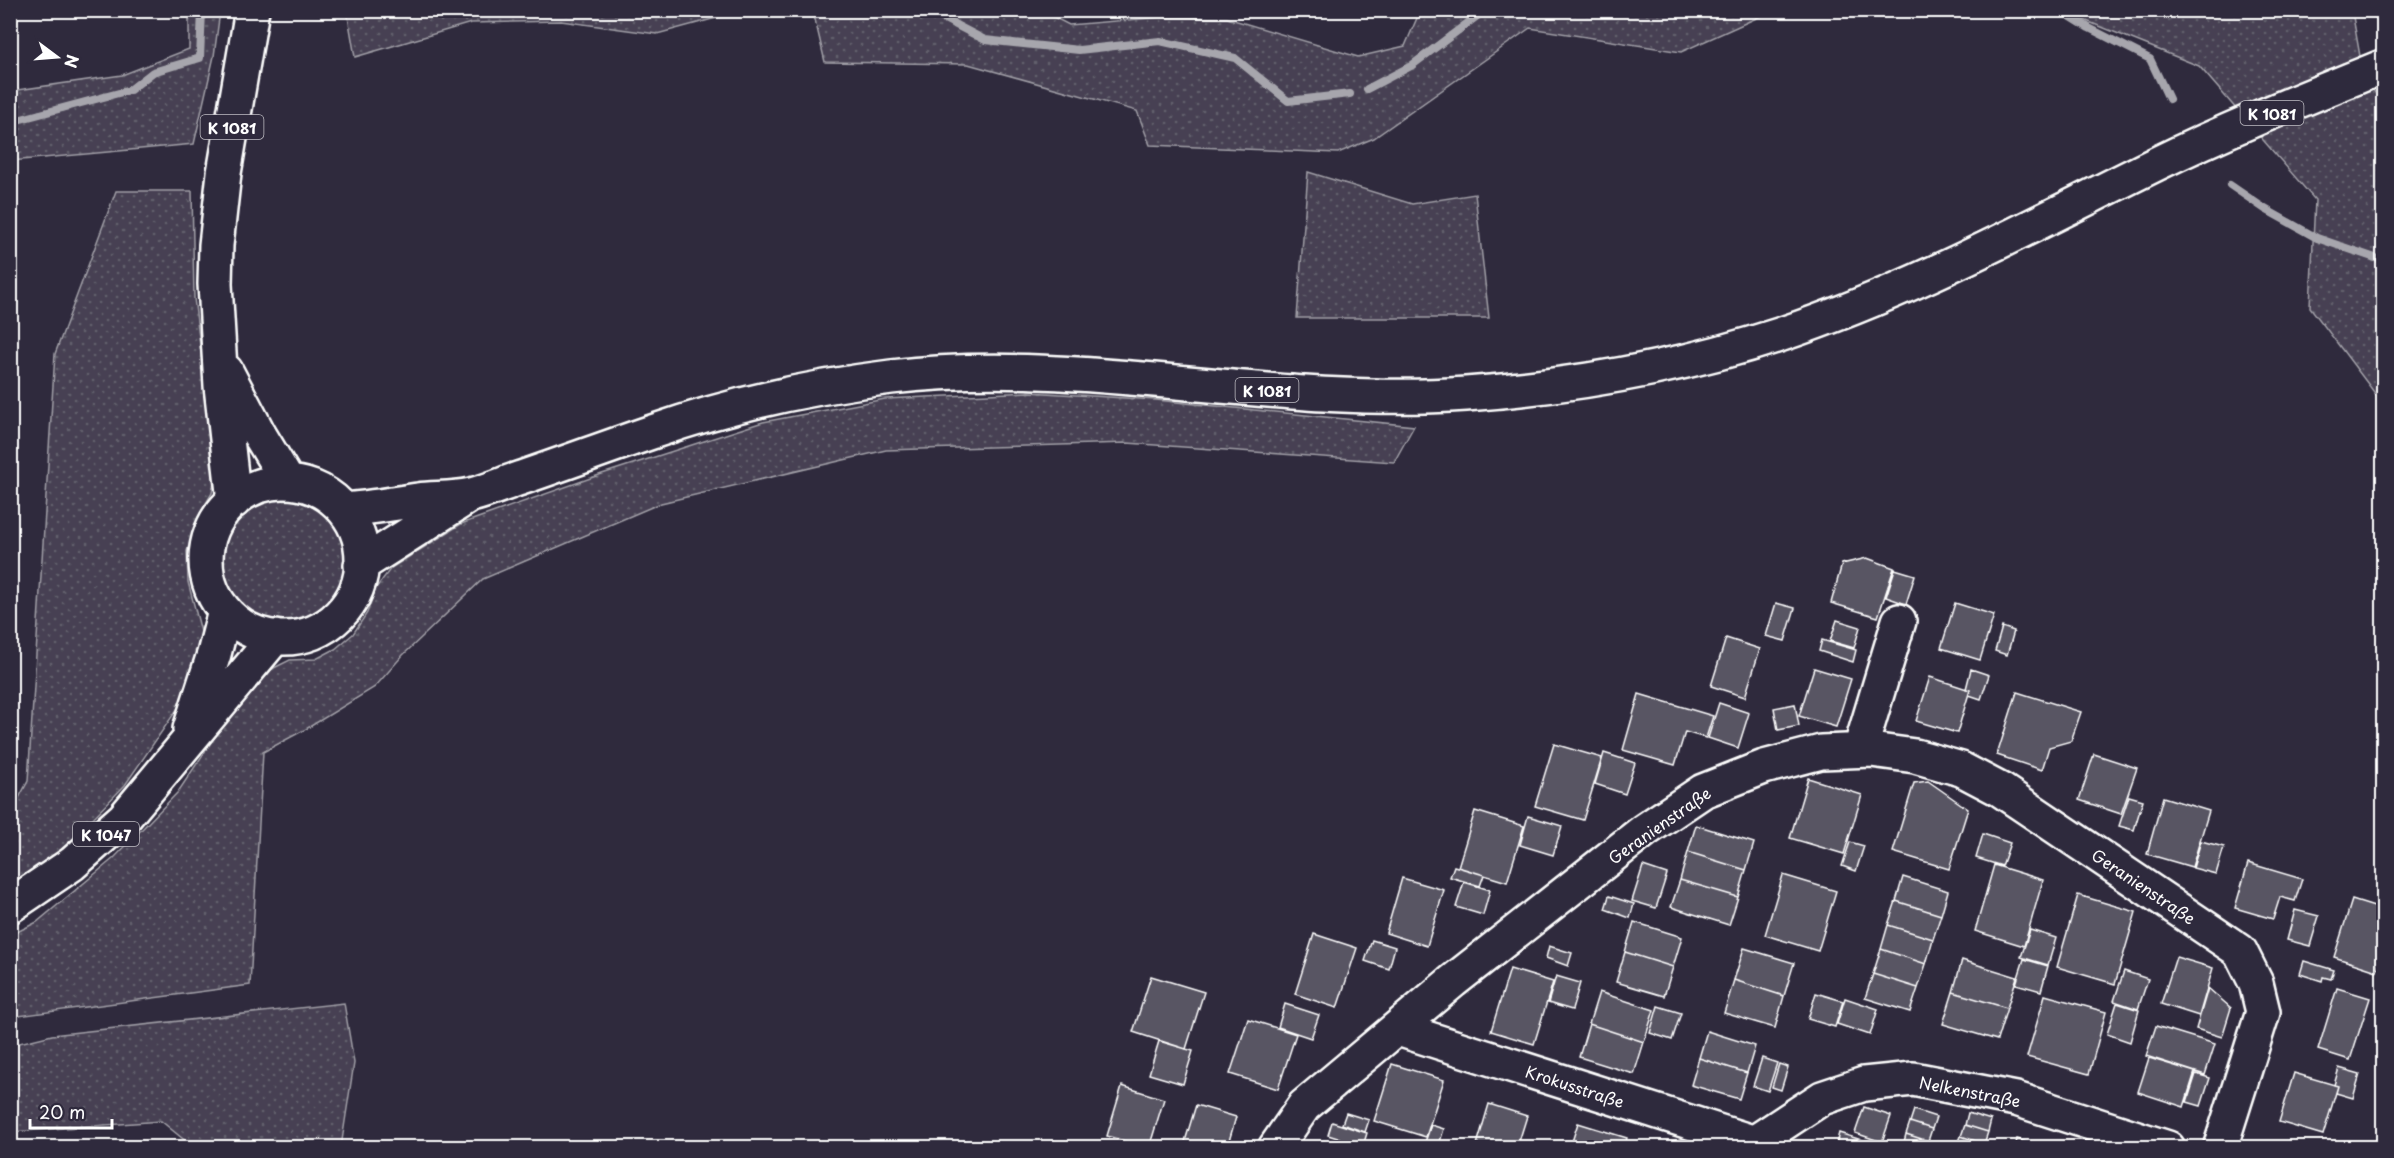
<svg xmlns="http://www.w3.org/2000/svg" width="2394" height="1158" viewBox="0 0 2394 1158" font-family="'Playpen Sans',sans-serif">
  <style>
    .grass { fill: url(#grass-dots); stroke: #a2a0a8; stroke-width: 1.5 }
    .lines { fill: none; stroke-linecap: round; stroke-linejoin: round }
    .stream { stroke: #a7a6ad; stroke-width: 8 }
    .building { fill: #595564; stroke: #fff; stroke-width: 1.5 }
    .minor-casing { stroke: #fff; stroke-width: 38 }
    .major-casing { stroke: #fff; stroke-width: 38 }
    .minor { stroke: #2f2a3d; stroke-width: 33 }
    .major { stroke: #2f2a3d; stroke-width: 33 }
    .labels { text-anchor: middle; dominant-baseline: central; stroke-width: 4.5; stroke-linejoin: round; paint-order: stroke }
    .shield { fill: #2f2a3d; stroke: #c1bfc5; stroke-width: 1.5 }
    .shield-label { font-size: 15px; font-weight: bold; fill: #fff }
    .street-label { font-size: 16px; fill: #fff; stroke: #2f2a3d }
  </style>
  <defs>
    <pattern id="grass-dots" width="8" height="8" patternUnits="userSpaceOnUse" patternTransform="scale(1.5)"><rect width="8" height="8" fill="#464152"/><path d="M2 2h.1M6 6h.1" fill="none" stroke="#625e6c" stroke-width="1.8" stroke-linecap="round"/></pattern>
  </defs>
  <rect width="100%" height="100%" fill="#2f2a3d"/>
  <filter id="ink" filterUnits="userSpaceOnUse"><feTurbulence type="fractalNoise" baseFrequency=".0167" numOctaves="2"/><feDisplacementMap in="SourceGraphic" scale="12" xChannelSelector="R" yChannelSelector="G"/><feConvolveMatrix kernelMatrix="1 2 1 2 8 2 1 2 1" color-interpolation-filters="sRGB"/></filter>
  <g filter="url(#ink)">
    <!-- grass -->
    <path class="grass" d="M2085,10L2352,11L2364,79L2383,102V404L2310,307L2315,200L2199,66L2084,20Z
      M189,11H220L214,56L194,144L11,161V91L122,75L189,49Z
      M347,11V10L742,11L657,34L561,21L471,23L355,57Z
      M813,11H1042L1069,25L1162,17L1227,18L1358,57L1405,46L1420,11H1772L1681,52L1530,28L1374,138L1338,153L1150,145L1137,111L968,64L825,62Z
      M1308,172L1412,204L1475,194L1489,318H1297Z
      M116,191H192L194,298L216,471L212,493L198,517L187,551L188,582L204,643L180,705L125,785L55,857L11,884V813L28,781L55,354Z
      M1029,392L1156,400L1414,426L1394,462L1127,443L886,450L661,503L483,579L403,655L375,687L306,729L263,752L250,985L11,1017V935L37,922L114,858L178,792L242,696L272,669L290,660L316,659L335,649L353,634L367,613L376,588L391,568L461,524L602,474L763,422L885,399Z
      M222 561a62 62 0 1 1 124 0a62 62 0 1 1-124 0Z
      M344,1003L354,1063L341,1147H193L161,1121L11,1132V1045L52,1035Z"/>
    <g class="lines">
      <!-- stream -->
      <path class="stream" d="M927,10L985,40L1079,50L1160,41L1235,58L1288,101L1350,94
        M2060,10L2089,28L2150,59L2169,99
        M1367,89L1411,66L1485,10
        M10,122L130,90L153,72L200,58L202,10
        M2230,185L2265,209L2317,238L2384,261"/>
    </g>
    <!-- building -->
    <path class="building" d="M1867,558L1894,568L1878,617L1831,603L1842,564Z
      M1895,569L1915,575L1906,604L1886,597Z
      M1776,603L1795,608L1785,641L1766,636Z
      M1955,603L1994,615L1980,660L1941,648Z
      M1837,620L1860,627L1854,648L1830,641Z
      M2002,627L2014,631L2007,655L1995,651Z
      M1726,638L1760,649L1745,697L1711,686Z
      M1822,640L1856,650L1853,662L1819,651Z
      M1814,668L1851,679L1836,727L1799,716Z
      M1971,669L1989,675L1981,699L1969,695L1970,690L1966,689Z
      M1930,677L1970,690L1957,733L1916,721Z
      M2017,692L2081,712L2071,741L2049,747L2042,770L1997,755Z
      M1639,694L1713,716L1706,738L1685,732L1675,765L1623,750Z
      M1719,703L1749,713L1738,748L1708,738Z
      M1795,704L1799,726L1778,730L1774,708Z
      M1554,744L1602,758L1583,820L1535,806Z
      M1604,753L1635,763L1625,794L1595,784Z
      M2094,754L2137,768L2121,814L2079,800Z
      M1808,778L1862,795L1844,854L1790,838Z
      M1928,781L1968,809L1949,869L1893,852L1914,783Z
      M2129,796L2143,800L2134,830L2119,826Z
      M2163,797L2209,811L2192,867L2147,854Z
      M1475,811L1524,826L1507,882L1458,867Z
      M1528,816L1562,826L1553,855L1520,845Z
      M1696,825L1754,843L1746,870L1688,852Z
      M1983,834L2010,843L2002,866L1976,858Z
      M2201,841L2224,847L2216,874L2193,868Z
      M1850,842L1864,846L1856,871L1842,866Z
      M1688,852L1746,870L1738,897L1680,880Z
      M2248,863L2302,879L2295,901L2280,897L2273,919L2235,908Z
      M1994,865L2043,880L2024,946L1975,931Z
      M1454,866L1484,875L1480,886L1450,877Z
      M1643,866L1667,874L1656,908L1632,901Z
      M1783,875L1836,891L1818,951L1765,935Z
      M1903,877L1948,891L1941,915L1896,901Z
      M1402,878L1444,890L1427,946L1386,933Z
      M1680,880L1738,897L1729,925L1671,907Z
      M1464,882L1490,890L1483,915L1456,907Z
      M2078,895L2136,912L2115,984L2057,967Z
      M1609,896L1634,904L1630,918L1605,909Z
      M2352,900L2384,910V951L2377,971L2334,957Z
      M1896,901L1941,915L1933,939L1888,925Z
      M2295,910L2319,916L2310,946L2287,940Z
      M1634,922L1682,937L1673,967L1625,952Z
      M1888,925L1933,939L1926,964L1881,949Z
      M2030,930L2056,938L2048,965L2021,957Z
      M1314,934L1357,948L1337,1008L1295,994Z
      M1372,940L1395,947L1389,969L1365,961Z
      M1549,946L1572,953L1568,966L1546,958Z
      M1744,948L1794,963L1784,996L1734,980Z
      M1881,949L1926,964L1918,988L1873,974Z
      M1625,952L1673,967L1664,996L1616,982Z
      M2176,957L2213,968L2199,1016L2161,1004Z
      M2024,959L2048,966L2041,991L2016,984Z
      M1962,960L2017,977L2007,1008L1953,992Z
      M2304,961L2334,970L2331,979L2323,977L2322,981L2300,974Z
      M1510,969L1553,982L1534,1044L1491,1031Z
      M2124,971L2148,979L2138,1009L2114,1001Z
      M1873,974L1918,988L1910,1012L1865,998Z
      M1151,976L1204,992L1186,1049L1133,1032Z
      M1556,976L1580,983L1572,1010L1548,1003Z
      M1734,980L1784,996L1775,1028L1724,1013Z
      M2208,988L2231,1008L2222,1037L2196,1029Z
      M2337,988L2370,998L2350,1060L2318,1050Z
      M1599,992L1654,1010L1644,1042L1589,1024Z
      M1953,992L2007,1008L1997,1040L1943,1024Z
      M1816,993L1843,1001L1835,1027L1808,1019Z
      M2045,995L2106,1012L2089,1074L2027,1057Z
      M1845,998L1878,1009L1870,1035L1837,1024Z
      M2117,1003L2139,1010L2130,1042L2107,1034Z
      M1285,1004L1319,1015L1311,1038L1278,1027Z
      M1658,1006L1681,1013L1672,1040L1650,1033Z
      M1248,1019L1296,1034L1278,1089L1230,1074Z
      M1589,1024L1644,1042L1634,1074L1579,1057Z
      M2156,1026L2215,1044L2205,1075L2146,1056Z
      M1707,1031L1755,1046L1747,1073L1699,1058Z
      M1159,1041L1193,1051L1183,1084L1149,1074Z
      M1699,1058L1747,1073L1739,1099L1691,1085Z
      M1762,1058L1777,1063L1768,1091L1753,1086Z
      M2149,1058L2195,1072L2184,1107L2138,1092Z
      M1392,1064L1444,1080L1426,1137L1374,1121Z
      M1779,1064L1788,1067L1781,1090L1772,1087Z
      M2339,1068L2360,1074L2353,1098L2336,1093L2338,1086L2334,1085Z
      M2294,1073L2338,1086L2323,1135L2279,1122Z
      M2196,1074L2210,1078L2201,1106L2187,1102Z
      M1122,1086L1164,1099L1149,1148L1107,1136Z
      M1489,1104L1527,1116L1517,1148H1476Z
      M1196,1105L1236,1117L1227,1148H1183Z
      M1864,1107L1891,1116L1882,1142L1855,1133Z
      M1914,1110L1936,1117L1932,1129L1910,1122Z
      M1346,1113L1369,1120L1365,1132L1342,1124Z
      M1968,1113L1991,1120L1988,1132L1965,1125Z
      M1332,1122L1367,1133L1363,1146L1328,1135Z
      M1910,1122L1932,1129L1928,1141L1906,1134Z
      M1578,1123L1627,1138L1624,1148H1570Z
      M1431,1125L1444,1129L1438,1148H1423Z
      M1965,1125L1988,1132L1984,1144L1961,1136Z
      M1839,1133L1881,1146L1880,1148H1835Z
      M1906,1134L1928,1141L1926,1148L1903,1146Z
      M1961,1136L1984,1144L1983,1148H1957Z
      M2017,1139L2045,1148H2015Z"/>
    <g class="lines">
      <defs>
        <path id="minor" d="M1860,750L1899,621
          M1398,1029L1752,1142
          M1275,1148L1304,1106L1453,981L1645,830L1703,791L1764,767L1821,752L1871,750L1915,756L1961,769L2001,790L2240,951L2256,983L2263,1012L2220,1148
          M1746,1148L1822,1098L1864,1084L1913,1079L2016,1099L2168,1148"/>
        <path id="major" d="M226,371L259,434L288,482
          M206 560a78 78 0 1 1 156 0a78 78 0 1 1-156 0Z
          M234,501L221,386L215,284L216,245L224,173L252,10
          M344,510C369,508 393,504 418,500C435,498 454,499 471,495C488,491 505,483 521,478C565,463 608,447 652,432C729,405 810,387 891,377C1083,354 1274,408 1466,394C1572,386 1678,368 1779,335C1911,291 2034,224 2158,163C2232,127 2308,97 2384,66
          M361,565L466,498
          M190,729L214,654L225,611
          M10,906L72,864L124,818L275,637"/>
      </defs>
      <!-- minor casing -->
      <use href="#minor" class="minor-casing"/>
      <!-- major casing -->
      <use href="#major" class="major-casing"/>
      <!-- minor -->
      <use href="#minor" class="minor"/>
      <!-- major -->
      <use href="#major" class="major"/>
    </g>
  </g>
  <g class="labels">
    <!-- shield labels -->
    <g class="shield">
      <rect x="2240.5" y="101" width="63" height="24" rx="4.5"/>
      <rect x="200.5" y="115" width="63" height="24" rx="4.5"/>
      <rect x="1235.5" y="378" width="63" height="24" rx="4.5"/>
      <rect x="73" y="822" width="66" height="24" rx="4.5"/>
    </g>
    <g class="shield-label">
      <text x="2272" y="113">K 1081</text>
      <text x="232" y="127">K 1081</text>
      <text x="1267" y="390">K 1081</text>
      <text x="106" y="834">K 1047</text>
    </g>
    <!-- street labels -->
    <g class="street-label">
      <text transform="translate(1659 825) rotate(-35)">Geranienstraße</text>
      <text transform="translate(2144 886) rotate(34)">Geranienstraße</text>
      <text transform="translate(1575 1086) rotate(18)">Krokusstraße</text>
      <text transform="translate(1970 1091) rotate(11)">Nelkenstraße</text>
    </g>
  </g>
  <!-- margin -->
  <rect width="2394" height="1158" fill="none" stroke="#2f2a3d" stroke-width="36"/>
  <rect x="18" y="18" width="2358" height="1122" fill="none" stroke="#fff" stroke-width="2" filter="url(#ink)"/>
  <!-- north arrow -->
  <g transform="translate(57 57) rotate(106)" stroke="#2f2a3d" stroke-width="4.5" paint-order="stroke">
  <path d="M0-4.5L10 22L0 15L-10 22Z" fill="#ffffff"/>
  <text y="-9" font-size="16" font-weight="bold" text-anchor="middle" fill="#ffffff">N</text>
  </g>
  <!-- scale -->
  <path d="M30 1119v9h82v-9" fill="none" stroke="#ffffff" stroke-width="3"/>
  <text x="39" y="1119" font-size="18" fill="#ffffff" stroke="#2f2a3d" stroke-width="4.5" paint-order="stroke">20 m</text>
</svg>
